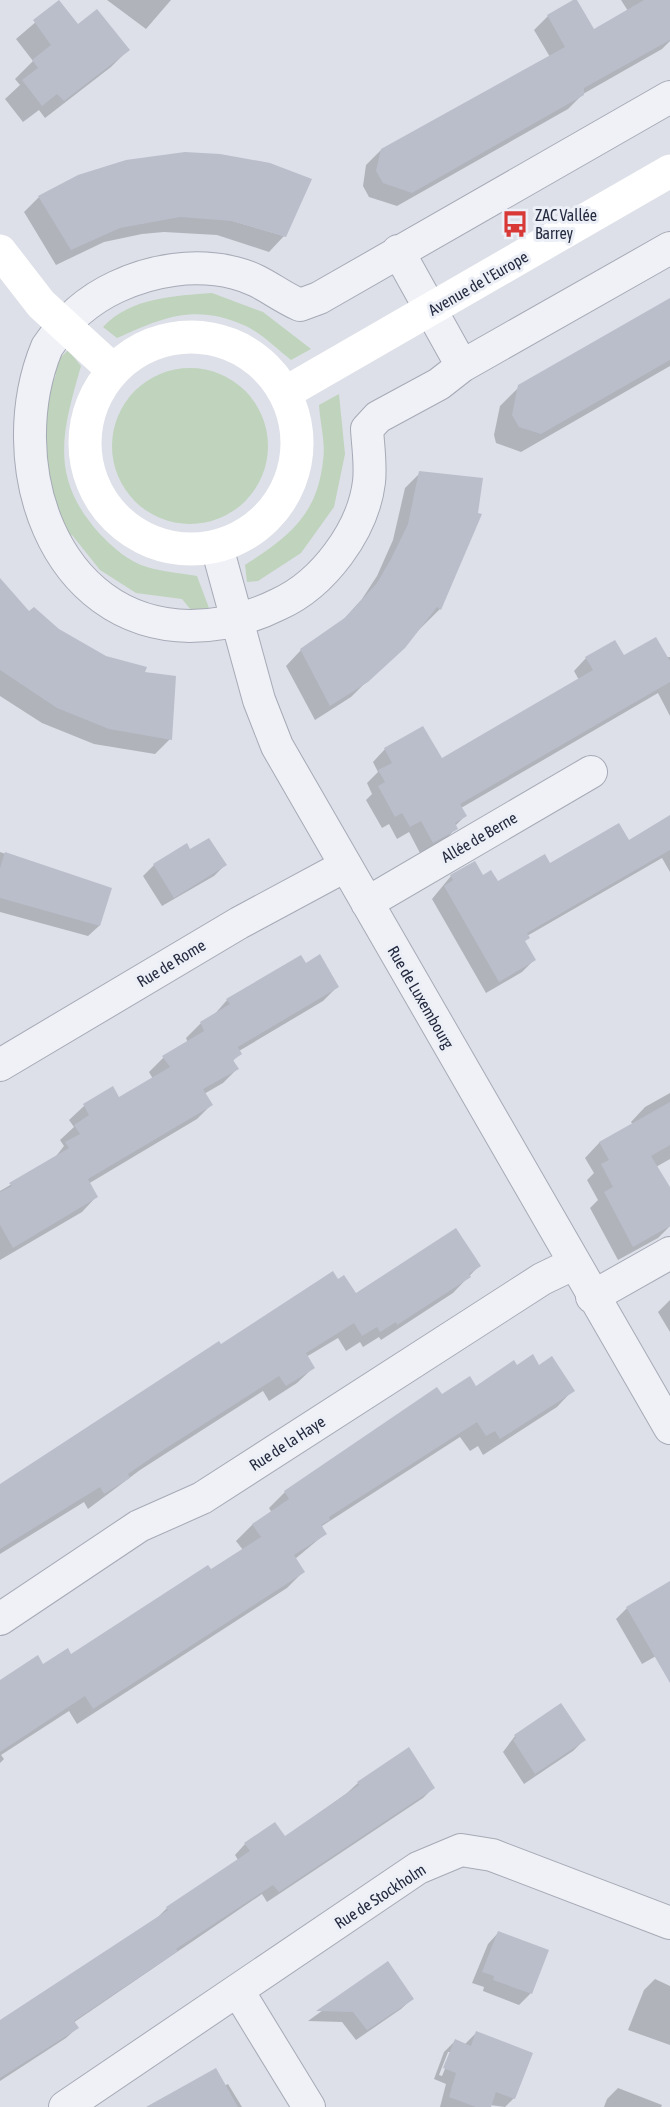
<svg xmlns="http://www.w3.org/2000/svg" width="670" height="2107" viewBox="0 0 670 2107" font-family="'Asap Condensed',sans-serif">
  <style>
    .green { fill: #bfd3bd }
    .shadow { fill: #0003; fill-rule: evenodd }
    .building { fill: #babecb }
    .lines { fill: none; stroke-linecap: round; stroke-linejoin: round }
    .street-casing { stroke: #a6aab6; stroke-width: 34 }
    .street { stroke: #f0f1f6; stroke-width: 32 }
    .secondary { stroke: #fff; stroke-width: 33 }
    .labels { text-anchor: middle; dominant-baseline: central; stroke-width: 6; stroke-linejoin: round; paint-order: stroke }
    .poi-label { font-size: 16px; fill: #252b40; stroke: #eceff6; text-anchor: start }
    .street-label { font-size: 16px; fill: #252b40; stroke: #eceff6 }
  </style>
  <rect width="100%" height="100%" fill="#dde0e8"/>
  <!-- green -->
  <path class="green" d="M212,293L263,312L311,349L291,360C277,349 262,334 246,326C196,303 163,317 117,338L103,327C131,297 175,296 212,293Z
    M68,350L81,366C62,432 49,477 99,533C112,547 129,562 147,567C163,572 181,573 197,576L209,608L191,610L182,599L136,593L100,570L72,535L60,542L42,468L48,393L56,375L49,369Z
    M112 446a78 78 0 1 1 156 0a78 78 0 1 1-156 0Z
    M339,394L345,454L334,507L301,553L258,581L247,582L245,565C288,537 317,516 323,461C326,444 320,423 319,405Z"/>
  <!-- shadow -->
  <path class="shadow" d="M107,0H171L146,29Z
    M576,0L594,31L628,11L621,0H670V41L662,49L583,94L568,109L397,206L369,197L363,186L366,165L380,151L550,57L534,30L548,16Z
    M59,2L78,26L128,50L111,67L45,118L39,110L23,122L5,99L20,85L15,79L33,61L16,39Z
    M78,176L284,236L269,252L217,235L164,232L142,234L104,242L56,265L24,212L39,197Z
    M670,299V366L521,452L496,443L494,435L500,406L519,387Z
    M420,473L480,515L440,609L351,697L315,720L286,666L301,650L342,621L362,599L377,576L393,540L405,488Z
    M0,595L105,658L144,673L170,739L155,754L94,744L42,723L0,696Z
    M670,657V716L658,693L461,808L465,816L455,826L456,828L444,841L421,855L409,832L397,839L389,824L382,828L366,800L372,794L367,783L378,772L373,762L385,749L441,760L579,680L574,671L586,658Z
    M670,817V872L662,858L527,936L524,942L534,960L522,972L486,993L432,899L451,876L482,877L498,883L628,842Z
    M186,845L190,851L225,865L214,876L162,906L143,876L154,865Z
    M0,852L110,889L99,926L88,936L0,912Z
    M305,965L337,987L323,1001L239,1051L240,1053L232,1062L237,1069L223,1083L204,1094L211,1105L197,1119L88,1184L96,1197L82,1212L0,1260V1191L53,1160L64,1146L60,1140L74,1127L69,1120L84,1106L112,1088L119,1099L153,1079L149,1072L163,1058L188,1043L186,1038L200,1024L213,1016L227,1000Z
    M670,1093V1159L656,1167L670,1226L658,1238L618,1260L590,1208L598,1200L587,1180L594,1173L585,1158L599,1143L633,1125L631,1122L645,1107Z
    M479,1266L453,1293L381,1340L379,1337L363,1347L360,1342L346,1351L338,1338L306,1357L313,1368L297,1383L269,1401L263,1391L140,1470L88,1509L84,1502L0,1554V1485L220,1346L338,1281L356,1295Z
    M670,1300V1332L658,1312Z
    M516,1367H538L573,1390L557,1407L483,1455L478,1446L470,1451L460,1437L322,1526L325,1534L295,1559L303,1572L287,1588L77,1724L69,1711L1,1755L4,1759L0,1763V1682L70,1657L210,1572L243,1550L236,1541L252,1525L272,1513L269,1508L285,1492L441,1396L475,1388Z
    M670,1592V1648L642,1664L616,1619L627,1608Z
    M515,1736L584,1740L573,1751L524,1784L503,1752Z
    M358,1783L434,1787L423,1798L267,1902L262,1894L73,2023L77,2028L66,2038L0,2081V2022L157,1918L167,1908L238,1860L235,1855L245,1844L284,1838L347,1793Z
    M498,1933L547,1951L530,1994L519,2005L483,1991L484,1987L472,1983L488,1944Z
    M388,1963L412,1999L401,2009L356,2040L342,2022L308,2021Z
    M655,1979L670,1986V2045L628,2030L644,1990Z
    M476,2033L514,2098L505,2107L490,2105L489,2107H440L446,2084L434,2079L444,2052L455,2041L465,2044ZM448,2052H452L442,2076L439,2075Z
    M228,2084L242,2107H169L224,2086Z
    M618,2088L662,2105L661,2107H604L607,2099Z"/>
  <!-- building -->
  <path class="building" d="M59,0L78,24L97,9L130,50L64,101L57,94L42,106L22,80L38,68L32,60L51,45L33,20Z
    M573,0H577L594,29L644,0H670V40L584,88V95L561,108L412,193L383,183L376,171L381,149L565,47L547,15Z
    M185,152L220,154L270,163L312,179L286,237L232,221L180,217L120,228L71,250L38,196L78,175L126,160Z
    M670,298V360L541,434L519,427L512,415L518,385Z
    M419,471L483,478L478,513L482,514L441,610L437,607L405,648L368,682L330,706L300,649L346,617L377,583L391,559L408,524Z
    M0,578L29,611L34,607L59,629L106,656L147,667L145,672L176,676L172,740L109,729L57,708L0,670Z
    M656,637L670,661V682L460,804L467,816L455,823L458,829L433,843L421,821L410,827L402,813L395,817L378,786L385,782L378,770L392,763L384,748L423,726L442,758L593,670L585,657L615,640L624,655Z
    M670,815V850L527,933L530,938L525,941L536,960L499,982L444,886L453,880L450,875L475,861L483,875L491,870L498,881L545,854L550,863L619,823L629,840Z
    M209,838L227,865L174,898L153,864L187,843L190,849Z
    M5,852L112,888L100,926L0,898V868Z
    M320,954L339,987L238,1047L242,1054L233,1060L239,1069L203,1089L213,1105L88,1179L98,1197L13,1248L0,1225V1192L12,1186L9,1183L69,1148L65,1142L80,1134L74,1125L89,1115L83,1104L113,1086L119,1097L170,1067L162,1056L204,1031L200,1022L230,1004L226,999L301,955L306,963Z
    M670,1102V1145L651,1156L670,1187V1226L633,1247L604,1192L613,1187L601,1164L609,1160L599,1142Z
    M456,1228L481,1266L469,1274L471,1277L397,1325L396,1322L380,1332L377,1327L362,1336L354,1323L306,1353L315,1368L286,1386L279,1376L157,1454L128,1474L130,1478L104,1494L100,1487L0,1549V1484L219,1341L221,1344L333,1271L338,1279L344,1275L356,1293Z
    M533,1354L539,1365L552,1356L575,1391L500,1439L495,1431L486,1436L477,1422L329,1517L330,1520L321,1525L327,1534L294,1555L305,1572L93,1709L85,1696L0,1752V1680L38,1655L43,1664L68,1648L71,1654L208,1565L211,1569L261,1537L252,1524L289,1499L284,1491L437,1387L442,1394L470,1376L476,1386L514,1360L517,1365Z
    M670,1581V1683L626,1607Z
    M561,1703L586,1740L535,1774L513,1740L516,1738L514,1735Z
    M409,1747L435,1788L279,1892L273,1885L176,1949L178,1951L74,2021L79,2028L0,2078V2020L168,1910L166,1907L250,1851L244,1843L275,1822L285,1836L359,1785L357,1782Z
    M498,1931L549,1950L532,1994L493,1980L494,1976L482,1972Z
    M388,1961L414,1999L375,2025L367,2030L353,2012L316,2011Z
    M476,2031L533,2053L515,2099L496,2092L491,2107H476L449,2097L456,2073L443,2068L455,2039L471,2046Z
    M216,2068L238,2107H146Z"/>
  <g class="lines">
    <defs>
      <path id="street" d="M670,97L319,298L300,305C275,294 263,280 235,273C195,263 152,270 116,287C88,300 64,322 47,347C0,461 51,624 190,626C222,626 251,618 279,604C323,584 363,531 369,482C371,465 368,446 367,429L378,417L439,384L462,366L670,248
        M398,251L462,366
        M217,547L259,700L277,746L670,1428
        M367,903L591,772
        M0,1065L239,923L345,866
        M592,1297L670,1253
        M0,1619L139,1526L202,1498L542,1279L573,1264
        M238,1991L309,2107
        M65,2107L418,1868L461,1850L492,1855L670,1923"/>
    </defs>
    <!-- street casing -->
    <use href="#street" class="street-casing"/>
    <!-- street -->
    <use href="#street" class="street"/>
    <!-- secondary -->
    <path class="secondary" d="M0,251L41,304L113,370
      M85 443a106 106 0 1 1 212 0a106 106 0 1 1-212 0Z
      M285,393L670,171"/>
  </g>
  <!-- icons -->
  <defs>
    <symbol id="bus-bare" viewBox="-9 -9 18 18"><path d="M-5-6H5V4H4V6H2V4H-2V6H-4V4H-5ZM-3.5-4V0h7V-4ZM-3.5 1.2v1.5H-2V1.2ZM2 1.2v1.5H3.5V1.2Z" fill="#d83937" stroke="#eceff6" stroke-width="2.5" paint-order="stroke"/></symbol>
  </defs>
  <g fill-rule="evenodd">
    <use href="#bus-bare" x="496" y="205" width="38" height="38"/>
  </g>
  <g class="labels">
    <!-- poi labels -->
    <g class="poi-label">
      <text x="535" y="215">ZAC Vallée<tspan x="535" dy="18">Barrey</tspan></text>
    </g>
    <!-- street labels -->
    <g class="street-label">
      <text transform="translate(478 283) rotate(-30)">Avenue de l'Europe</text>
      <text transform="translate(479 837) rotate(-30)">Allée de Berne</text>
      <text transform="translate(171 963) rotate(-31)">Rue de Rome</text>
      <text transform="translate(421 997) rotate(60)">Rue de Luxembourg</text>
      <text transform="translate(287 1443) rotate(-33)">Rue de la Haye</text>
      <text transform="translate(380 1896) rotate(-33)">Rue de Stockholm</text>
    </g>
  </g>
</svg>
